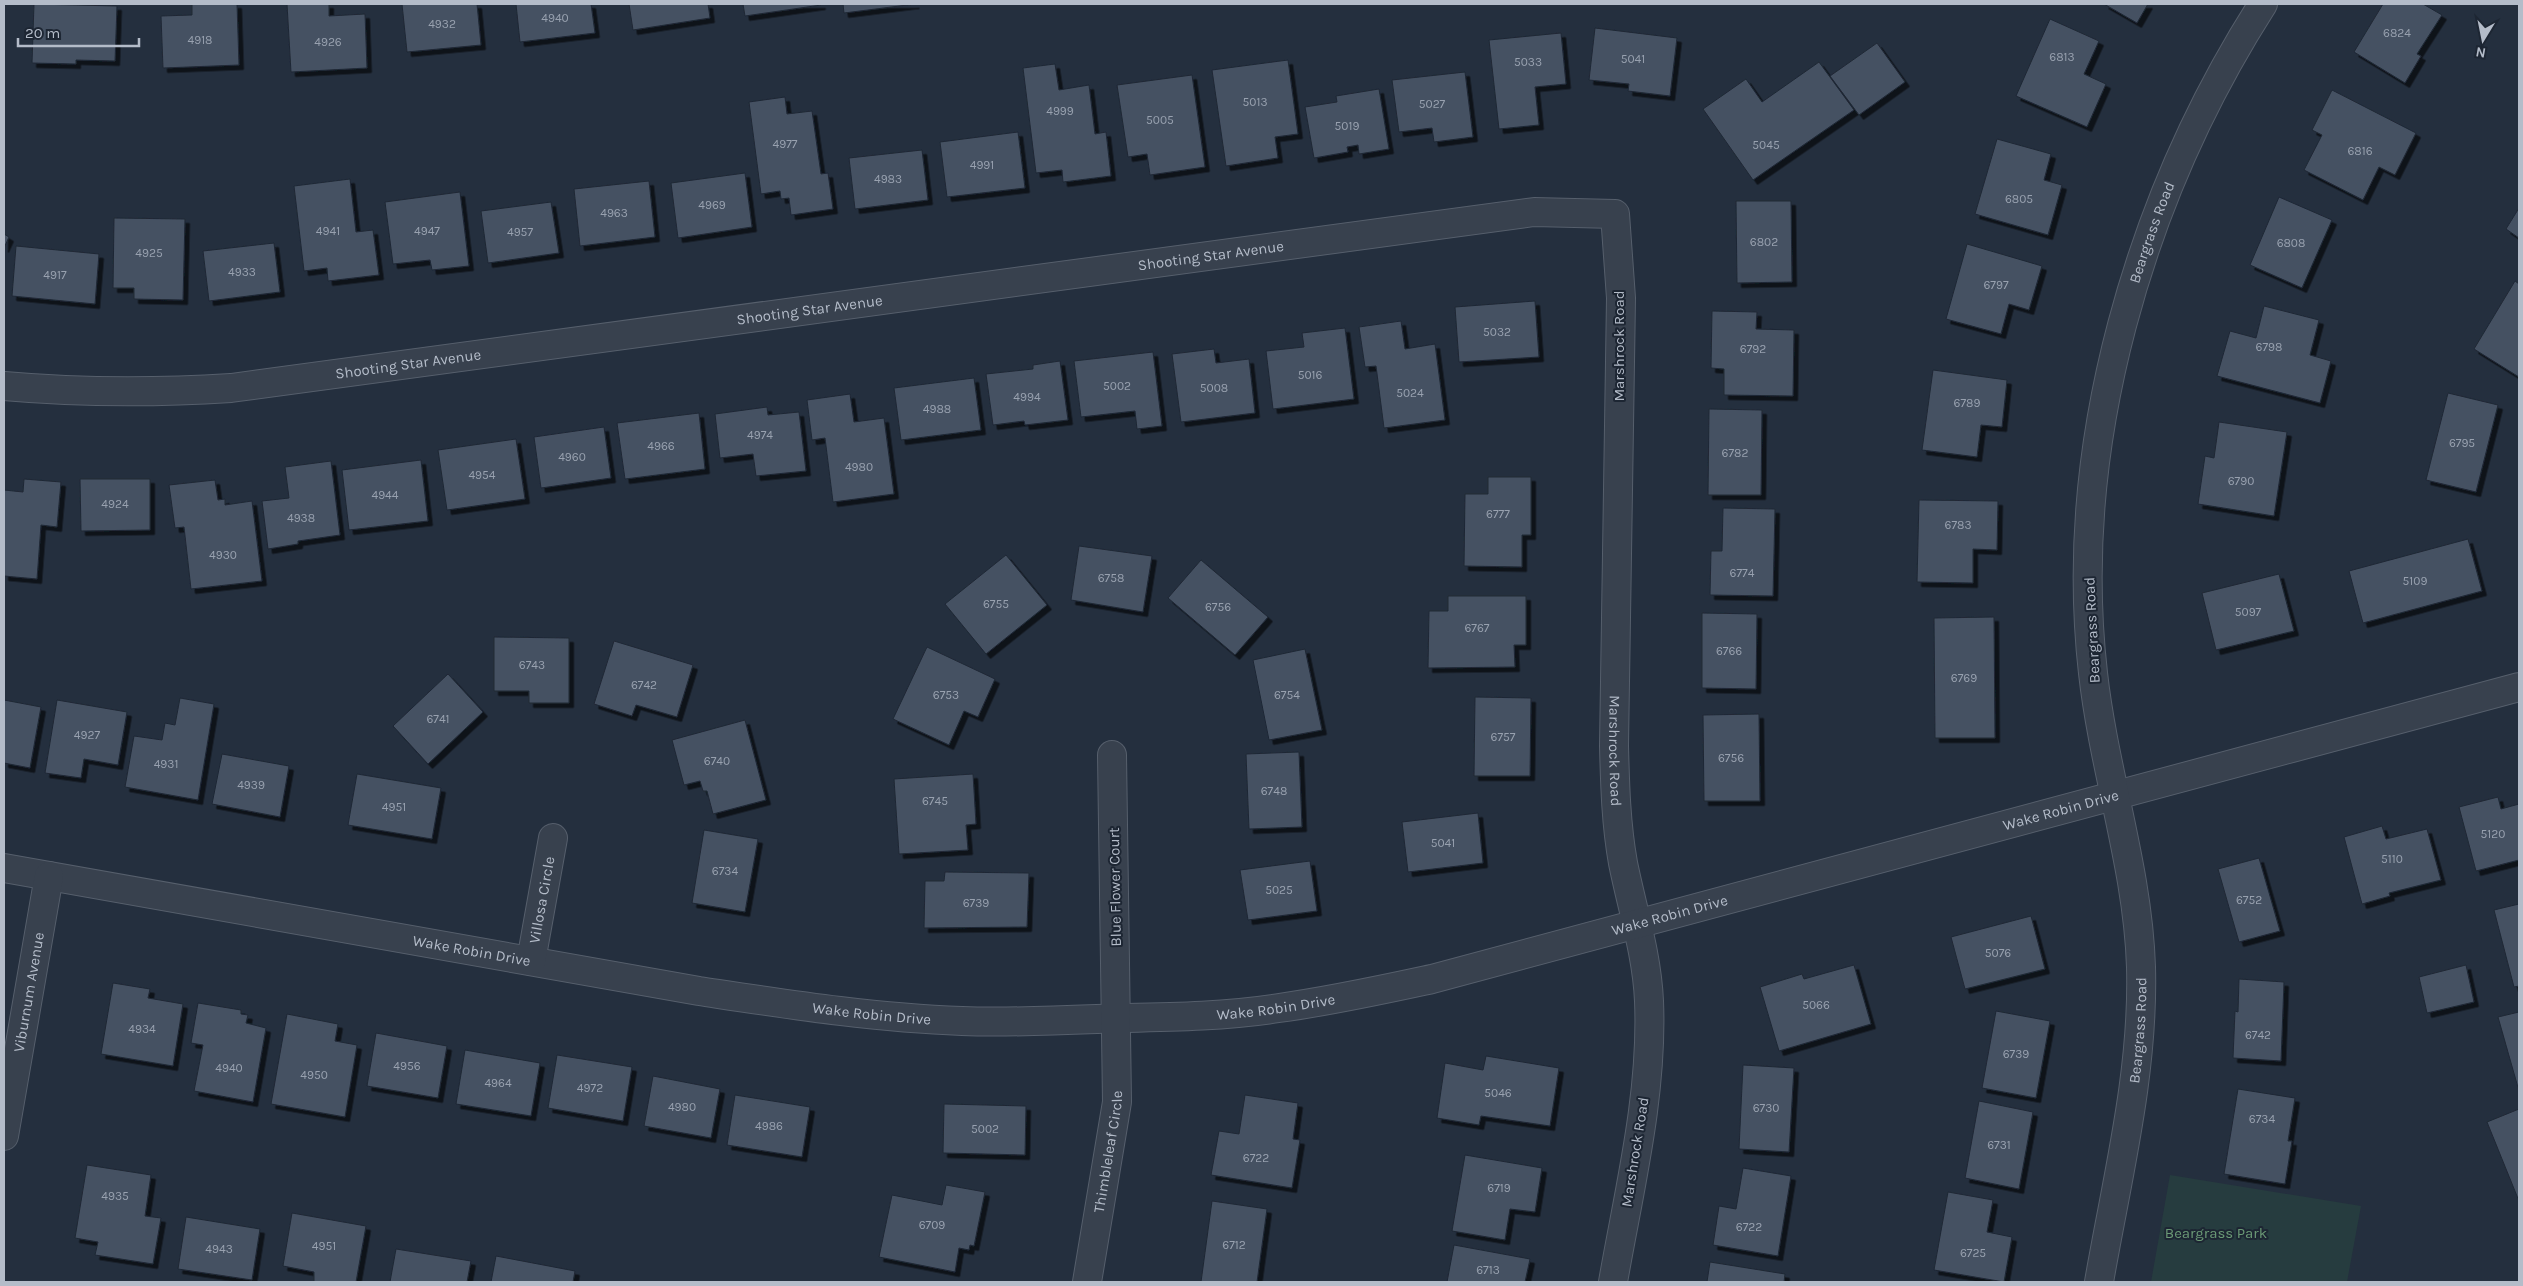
<svg xmlns="http://www.w3.org/2000/svg" width="2523" height="1286" viewBox="0 0 2523 1286" font-family="Karla,sans-serif">
  <style>
    .green { fill: #263c3f }
    .building { fill: #455162; stroke: #1f2835; filter: url(#shadow) }
    .lines { fill: none; stroke-linecap: round; stroke-linejoin: round }
    .minor-casing { stroke: #565f6c; stroke-width: 30 }
    .minor { stroke: #38414e; stroke-width: 28 }
    .labels { text-anchor: middle; dominant-baseline: central; stroke-width: 4; stroke-linejoin: round; paint-order: stroke }
    .number-label { font-size: 12px; fill: #98a1af }
    .street-label { font-size: 15px; fill: #b4bcc9; stroke: #1d2633 }
    .park-label { font-size: 15px; fill: #6b9a76; stroke: #1d2633 }
  </style>
  <defs>
    <filter id="shadow"><feDropShadow dx="4.5" dy="4.5" stdDeviation="0" flood-color="#0009"/></filter>
  </defs>
  <rect width="100%" height="100%" fill="#242f3e"/>
  <!-- green -->
  <path class="green" d="M2170,1175L2361,1206L2347,1282H2151Z"/>
  <!-- building -->
  <path class="building" d="M34,4L117,6L115,61L76,60V64L32,63Z
    M192,4H237L239,65L163,68L161,16L192,15Z
    M287,4H329V16L365,14L367,68L291,72Z
    M402,4H477L481,45L407,52Z
    M516,4H591L595,33L520,42Z
    M629,4H708L710,18L633,30Z
    M743,4H821V5L745,16Z
    M843,4H915L844,13Z
    M2104,4H2148L2137,23Z
    M2383,4H2423L2442,15L2417,54L2421,56L2405,83L2354,52Z
    M2050,19L2099,41L2084,74L2106,84L2087,127L2016,96Z
    M1595,28L1677,38L1670,96L1628,91L1629,84L1589,80Z
    M1561,33L1566,84L1535,87L1539,125L1499,129L1489,40Z
    M1877,43L1905,82L1859,115L1830,76Z
    M1288,60L1298,134L1275,137L1278,158L1226,166L1212,70Z
    M1819,62L1854,110L1753,180L1703,109L1746,79L1762,102Z
    M1055,64L1059,90L1089,85L1095,134L1106,132L1111,176L1063,182L1062,170L1036,173L1023,68Z
    M1465,72L1473,137L1434,142L1432,128L1399,132L1392,80Z
    M1192,75L1205,167L1150,175L1147,154L1128,157L1117,85Z
    M1379,89L1389,149L1359,154L1358,145L1347,147L1348,152L1314,158L1305,107L1337,102L1336,96Z
    M2332,90L2416,133L2395,175L2379,167L2363,200L2304,170L2322,135L2312,130Z
    M785,97L787,114L812,111L821,174L828,173L833,209L791,215L789,198L781,199L780,191L761,194L749,102Z
    M1018,132L1025,188L947,197L940,142Z
    M1997,139L2051,154L2044,180L2062,185L2048,235L1975,214Z
    M922,150L928,200L855,209L849,158Z
    M745,173L752,227L678,238L671,183Z
    M350,179L356,232L373,230L379,275L328,281L327,268L304,271L294,186Z
    M649,181L655,237L580,246L574,189Z
    M460,192L469,266L432,270L430,260L393,264L385,202Z
    M2279,197L2332,220L2302,288L2250,265Z
    M1736,201H1791L1792,282L1737,283Z
    M551,202L559,253L488,263L481,211Z
    M2519,208V238L2506,229Z
    M114,218L185,219L183,300L134,299V288H113Z
    M4,234L9,237L4,248Z
    M274,243L280,292L209,301L203,251Z
    M1967,244L2042,266L2029,310L2009,304L2001,334L1946,319Z
    M16,246L99,254L95,304L12,296Z
    M2515,281L2519,284V377L2474,349Z
    M1535,301L1539,357L1459,362L1455,307Z
    M2264,306L2319,320L2310,355L2331,361L2320,403L2217,376L2230,331L2256,338Z
    M1712,311L1757,312L1756,329L1794,330L1793,396L1724,395V369L1711,368Z
    M1401,321L1405,349L1435,344L1445,420L1384,428L1376,366L1365,367L1359,327Z
    M1345,328L1354,399L1273,409L1266,351L1304,347L1302,333Z
    M1214,349L1216,363L1249,359L1255,413L1181,422L1172,354Z
    M1153,352L1162,426L1137,429L1135,411L1081,417L1074,361Z
    M1060,361L1068,420L1025,425L1024,421L993,425L986,374L1033,369V365Z
    M1933,370L2007,380L2002,427L1981,425L1977,457L1922,450Z
    M974,378L981,430L901,440L894,388Z
    M2448,393L2498,405L2476,492L2426,480Z
    M850,394L854,422L884,418L894,494L833,502L825,438L812,440L807,400Z
    M767,407L768,415L799,412L806,471L756,476L753,454L720,458L715,414Z
    M1709,409L1762,410L1761,495H1708Z
    M699,413L705,469L625,479L617,423Z
    M2219,422L2287,432L2274,516L2198,504L2205,456L2214,458Z
    M604,427L611,478L541,488L534,437Z
    M516,439L525,499L447,510L438,450Z
    M421,460L428,521L349,530L342,470Z
    M331,461L340,535L298,541V544L268,549L262,501L289,498L285,467Z
    M1488,477H1531V535H1522V567L1464,566L1465,494H1488Z
    M24,479L61,482L57,527L41,525L37,579L4,576V490L23,492Z
    M80,479H150V530L81,531Z
    M215,480L218,500L225,499V505L252,501L262,581L191,589L184,527L175,528L169,485Z
    M1919,500L1998,501L1997,550L1973,549V583L1917,582Z
    M1723,508L1775,509L1773,596L1710,595L1711,551H1722Z
    M2468,539L2482,591L2363,623L2349,571Z
    M1079,546L1152,556L1143,612L1071,600Z
    M1006,555L1047,605L986,654L945,604Z
    M1201,560L1268,617L1235,655L1168,598Z
    M2279,574L2294,631L2216,650L2202,593Z
    M1448,596H1526V645H1514L1515,667L1428,668L1429,611H1448Z
    M1702,613L1757,614L1756,689L1702,688Z
    M1994,617L1995,738H1935L1934,618Z
    M494,637L569,638V703H529V691H494Z
    M614,641L693,665L677,717L636,705L632,716L594,704Z
    M927,647L995,679L978,717L964,711L949,745L893,719Z
    M1305,649L1322,730L1269,740L1253,660Z
    M448,674L483,712L428,764L393,726Z
    M1475,697L1531,698L1530,776H1474Z
    M180,698L214,704L198,800L125,787L134,736L162,740L165,723L175,725Z
    M4,700L41,707L30,768L4,763Z
    M57,700L127,712L118,765L84,759L81,778L45,773Z
    M1759,714L1760,801H1704L1703,715Z
    M745,720L766,800L713,814L707,791H703L700,781L684,785L672,740Z
    M1299,752L1302,827L1249,829L1246,754Z
    M222,754L289,766L280,817L212,804Z
    M357,774L441,788L432,839L348,825Z
    M973,774L976,824L966,825L968,850L899,854L894,779Z
    M2498,797L2501,809L2519,804V860L2476,871L2459,807Z
    M1478,813L1483,863L1408,872L1402,822Z
    M2382,826L2386,839L2427,829L2441,880L2389,893L2390,896L2362,904L2344,837Z
    M704,830L758,839L745,912L692,903Z
    M2259,858L2280,931L2239,942L2218,869Z
    M1310,861L1317,911L1248,920L1240,870Z
    M945,872L1029,873L1027,927L924,928L925,881H944Z
    M2519,904V986L2514,987L2494,910Z
    M2031,916L2045,969L1965,989L1951,937Z
    M1854,965L1871,1024L1779,1051L1760,987L1802,974L1804,979Z
    M2466,965L2474,1002L2427,1013L2419,977Z
    M2239,979L2284,982L2281,1061L2233,1058L2235,1011L2238,1012Z
    M113,983L150,989L148,998L183,1004L173,1066L101,1054Z
    M198,1003L241,1010V1014L248,1015L246,1023L266,1028L253,1102L194,1091L203,1045L191,1043Z
    M1996,1011L2050,1021L2036,1098L1982,1088Z
    M2519,1012V1091L2498,1017Z
    M287,1014L338,1024L335,1041L357,1045L345,1117L271,1104Z
    M376,1033L447,1046L438,1098L367,1086Z
    M465,1050L540,1063L531,1116L456,1104Z
    M557,1055L632,1067L623,1121L548,1108Z
    M1486,1056L1559,1068L1550,1126L1481,1116L1479,1125L1437,1118L1445,1063L1483,1070Z
    M1743,1065L1794,1068L1789,1152L1739,1149Z
    M653,1076L720,1089L711,1138L644,1126Z
    M2238,1089L2295,1098L2288,1141H2292L2285,1184L2224,1174Z
    M735,1095L810,1107L802,1157L727,1145Z
    M1245,1095L1298,1103L1293,1139L1300,1140L1292,1188L1211,1175L1219,1131L1239,1134Z
    M1979,1101L2033,1112L2019,1189L1965,1178Z
    M944,1104L1026,1106L1025,1155L943,1153Z
    M2519,1109V1201L2487,1122Z
    M1465,1155L1542,1168L1535,1212L1510,1209L1505,1240L1452,1231Z
    M87,1165L151,1175L145,1216L161,1218L153,1264L95,1255L98,1242L75,1238Z
    M1743,1168L1791,1176L1778,1256L1713,1245L1719,1206L1736,1209Z
    M946,1185L985,1192L974,1246L970,1245L969,1250L959,1248L955,1272L879,1257L892,1195L942,1205Z
    M1948,1192L1993,1200L1987,1232L2012,1237L2004,1282L1934,1270Z
    M1212,1201L1267,1209L1257,1282H1201Z
    M292,1213L366,1226L356,1282H314V1272L283,1266Z
    M186,1217L260,1229L252,1280L178,1269Z
    M1454,1245L1530,1259L1525,1282H1447Z
    M396,1249L471,1261L467,1282H390Z
    M496,1256L575,1271L573,1282H491Z
    M1710,1262L1785,1274L1784,1282H1707Z"/>
  <g class="lines">
    <defs>
      <g id="minor">
        <path id="s1" d="M4,386C83,393 152,393 231,388L1534,212L1615,214L1621,298L1614,746C1615,785 1616,824 1623,863C1632,908 1647,954 1649,1001C1653,1095 1629,1190 1613,1282"/>
        <path id="s2" d="M4,868L699,991C786,1004 874,1018 962,1021C1016,1023 1070,1020 1125,1018C1176,1017 1228,1016 1279,1008C1331,1001 1381,990 1432,979L2519,687"/>
        <path id="s3" d="M531,961L553,838"/>
        <path id="s4" d="M4,1136L49,876"/>
        <path id="s5" d="M1087,1282L1117,1102L1112,755"/>
        <path id="s6" d="M2099,1282C2117,1178 2144,1073 2141,967C2138,868 2104,772 2093,673C2067,444 2140,196 2263,4"/>
      </g>
    </defs>
    <!-- minor casing -->
    <use href="#minor" class="minor-casing"/>
    <!-- minor -->
    <use href="#minor" class="minor"/>
  </g>
  <g class="labels">
    <!-- number labels -->
    <g class="number-label">
      <text x="555" y="18">4940</text>
      <text x="442" y="24">4932</text>
      <text x="2397" y="33">6824</text>
      <text x="200" y="40">4918</text>
      <text x="328" y="42">4926</text>
      <text x="2062" y="57">6813</text>
      <text x="1633" y="59">5041</text>
      <text x="1528" y="62">5033</text>
      <text x="1255" y="102">5013</text>
      <text x="1432" y="104">5027</text>
      <text x="1060" y="111">4999</text>
      <text x="1160" y="120">5005</text>
      <text x="1347" y="126">5019</text>
      <text x="785" y="144">4977</text>
      <text x="1766" y="145">5045</text>
      <text x="2360" y="151">6816</text>
      <text x="982" y="165">4991</text>
      <text x="888" y="179">4983</text>
      <text x="2019" y="199">6805</text>
      <text x="712" y="205">4969</text>
      <text x="614" y="213">4963</text>
      <text x="328" y="231">4941</text>
      <text x="427" y="231">4947</text>
      <text x="520" y="232">4957</text>
      <text x="1764" y="242">6802</text>
      <text x="2291" y="243">6808</text>
      <text x="149" y="253">4925</text>
      <text x="242" y="272">4933</text>
      <text x="55" y="275">4917</text>
      <text x="1996" y="285">6797</text>
      <text x="1497" y="332">5032</text>
      <text x="2269" y="347">6798</text>
      <text x="1753" y="349">6792</text>
      <text x="1310" y="375">5016</text>
      <text x="1117" y="386">5002</text>
      <text x="1214" y="388">5008</text>
      <text x="1410" y="393">5024</text>
      <text x="1027" y="397">4994</text>
      <text x="1967" y="403">6789</text>
      <text x="937" y="409">4988</text>
      <text x="760" y="435">4974</text>
      <text x="2462" y="443">6795</text>
      <text x="661" y="446">4966</text>
      <text x="1735" y="453">6782</text>
      <text x="572" y="457">4960</text>
      <text x="859" y="467">4980</text>
      <text x="482" y="475">4954</text>
      <text x="2241" y="481">6790</text>
      <text x="385" y="495">4944</text>
      <text x="115" y="504">4924</text>
      <text x="1498" y="514">6777</text>
      <text x="301" y="518">4938</text>
      <text x="1958" y="525">6783</text>
      <text x="223" y="555">4930</text>
      <text x="1742" y="573">6774</text>
      <text x="1111" y="578">6758</text>
      <text x="2415" y="581">5109</text>
      <text x="996" y="604">6755</text>
      <text x="1218" y="607">6756</text>
      <text x="2248" y="612">5097</text>
      <text x="1477" y="628">6767</text>
      <text x="1729" y="651">6766</text>
      <text x="532" y="665">6743</text>
      <text x="1964" y="678">6769</text>
      <text x="644" y="685">6742</text>
      <text x="946" y="695">6753</text>
      <text x="1287" y="695">6754</text>
      <text x="438" y="719">6741</text>
      <text x="87" y="735">4927</text>
      <text x="1503" y="737">6757</text>
      <text x="1731" y="758">6756</text>
      <text x="717" y="761">6740</text>
      <text x="166" y="764">4931</text>
      <text x="251" y="785">4939</text>
      <text x="1274" y="791">6748</text>
      <text x="935" y="801">6745</text>
      <text x="394" y="807">4951</text>
      <text x="2493" y="834">5120</text>
      <text x="1443" y="843">5041</text>
      <text x="2392" y="859">5110</text>
      <text x="725" y="871">6734</text>
      <text x="1279" y="890">5025</text>
      <text x="2249" y="900">6752</text>
      <text x="976" y="903">6739</text>
      <text x="1998" y="953">5076</text>
      <text x="1816" y="1005">5066</text>
      <text x="142" y="1029">4934</text>
      <text x="2258" y="1035">6742</text>
      <text x="2016" y="1054">6739</text>
      <text x="407" y="1066">4956</text>
      <text x="229" y="1068">4940</text>
      <text x="314" y="1075">4950</text>
      <text x="498" y="1083">4964</text>
      <text x="590" y="1088">4972</text>
      <text x="1498" y="1093">5046</text>
      <text x="682" y="1107">4980</text>
      <text x="1766" y="1108">6730</text>
      <text x="2262" y="1119">6734</text>
      <text x="769" y="1126">4986</text>
      <text x="985" y="1129">5002</text>
      <text x="1999" y="1145">6731</text>
      <text x="1256" y="1158">6722</text>
      <text x="1499" y="1188">6719</text>
      <text x="115" y="1196">4935</text>
      <text x="932" y="1225">6709</text>
      <text x="1749" y="1227">6722</text>
      <text x="1234" y="1245">6712</text>
      <text x="324" y="1246">4951</text>
      <text x="219" y="1249">4943</text>
      <text x="1973" y="1253">6725</text>
      <text x="1488" y="1270">6713</text>
    </g>
    <!-- street labels -->
    <g class="street-label">
      <text stroke="none"><textPath href="#s6" startOffset="1065">Beargrass Road</textPath></text>
      <text stroke="none"><textPath href="#s1" startOffset="1216">Shooting Star Avenue</textPath></text>
      <text stroke="none"><textPath href="#s1" startOffset="811">Shooting Star Avenue</textPath></text>
      <text transform="translate(1619 346) rotate(-90)">Marshrock Road</text>
      <text stroke="none"><textPath href="#s1" startOffset="406">Shooting Star Avenue</textPath></text>
      <text transform="translate(2092 630) rotate(-93)">Beargrass Road</text>
      <text stroke="none"><textPath href="#s1" startOffset="2160">Marshrock Road</textPath></text>
      <text stroke="none"><textPath href="#s2" startOffset="2095">Wake Robin Drive</textPath></text>
      <text transform="translate(1115 887) rotate(-91)">Blue Flower Court</text>
      <text stroke="none"><textPath href="#s3" startOffset="62">Villosa Circle</textPath></text>
      <text stroke="none"><textPath href="#s2" startOffset="1690">Wake Robin Drive</textPath></text>
      <text stroke="none"><textPath href="#s2" startOffset="475">Wake Robin Drive</textPath></text>
      <text stroke="none"><textPath href="#s4" startOffset="146">Viburnum Avenue</textPath></text>
      <text stroke="none"><textPath href="#s2" startOffset="1285">Wake Robin Drive</textPath></text>
      <text stroke="none"><textPath href="#s2" startOffset="880">Wake Robin Drive</textPath></text>
      <text stroke="none"><textPath href="#s6" startOffset="255">Beargrass Road</textPath></text>
      <text stroke="none"><textPath href="#s5" startOffset="132">Thimbleleaf Circle</textPath></text>
      <text transform="translate(1635 1152) rotate(-81)">Marshrock Road</text>
    </g>
    <!-- park labels -->
    <g class="park-label">
      <text x="2216" y="1233">Beargrass Park</text>
    </g>
  </g>
  <!-- border -->
  <rect width="2523" height="1286" fill="none" stroke="#b4bcc9" stroke-width="10"/>
  <!-- north arrow -->
  <g transform="translate(2483 40) rotate(190)" stroke="#1d2633" stroke-width="4" paint-order="stroke">
  <path d="M0-4L9 19L0 12L-9 19Z" fill="#b4bcc9"/>
  <text y="-8" font-size="14" font-weight="bold" text-anchor="middle" fill="#b4bcc9">N</text>
  </g>
  <!-- scale -->
  <path d="M18 38v8h121v-8" fill="none" stroke="#b4bcc9" stroke-width="2.5"/>
  <text x="25" y="38" font-size="15" fill="#b4bcc9" stroke="#1d2633" stroke-width="4" paint-order="stroke">20 m</text>
</svg>
